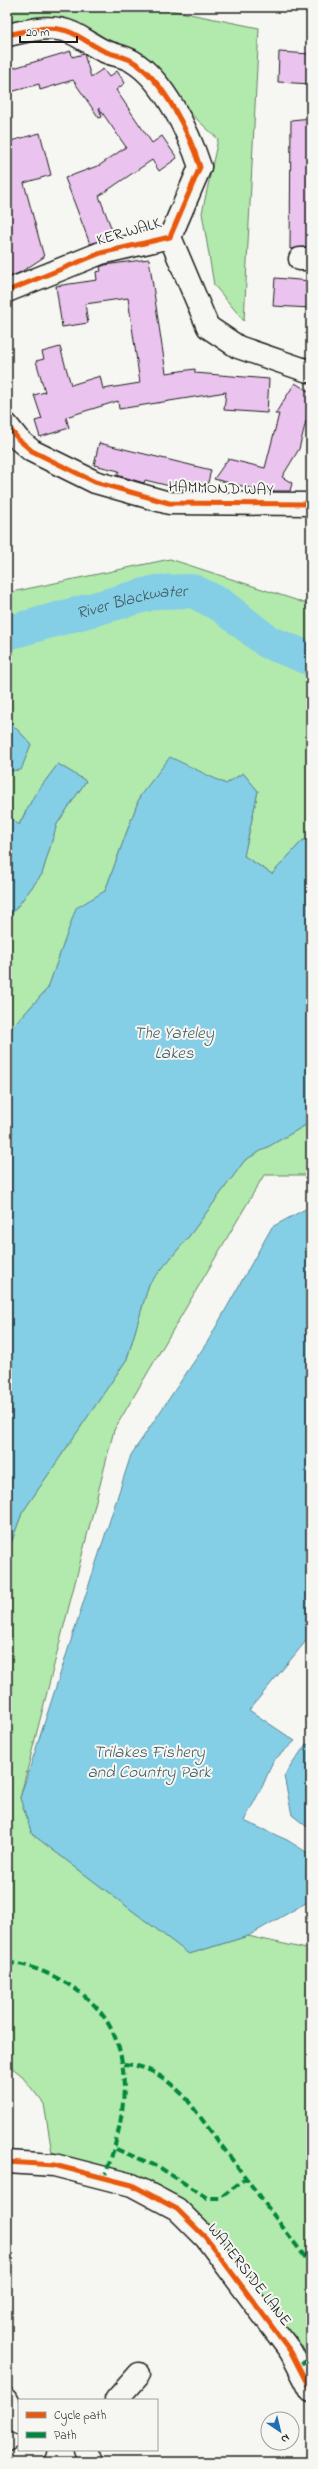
<svg xmlns="http://www.w3.org/2000/svg" width="318" height="2469" viewBox="0 0 318 2469" font-family="'Indie Flower',sans-serif">
  <style>
    .green { fill: #b2e9ac; stroke: #678264 }
    .water { fill: #85cfe6; stroke: #5b8795 }
    .lines { fill: none; stroke-linecap: round; stroke-linejoin: round }
    .river { stroke: #85cfe6; stroke-width: 34 }
    .building { fill: #eac4ee; stroke: #1c1c1c }
    .minor-casing { stroke: #1c1c1c; stroke-width: 25 }
    .minor { stroke: #f6f6f2; stroke-width: 22 }
    .quiet { stroke: #00873e; stroke-width: 4; stroke-dasharray: 8 4; stroke-linecap: butt }
    .cycleway-casing { stroke: #f6f6f2; stroke-width: 8 }
    .cycleway { stroke: #e8590c; stroke-width: 5 }
    .labels { text-anchor: middle; dominant-baseline: central; stroke-width: 4; stroke-linejoin: round; paint-order: stroke }
    .street-label { font-size: 16px; fill: #1c1c1c; stroke: #f6f6f2 }
    .water-label { font-size: 17px; font-style: italic; fill: #415b63; stroke: #f6f6f2 }
  </style>
  <rect width="100%" height="100%" fill="#f6f6f2"/>
  <filter id="ink" filterUnits="userSpaceOnUse"><feTurbulence type="fractalNoise" baseFrequency=".025" numOctaves="2"/><feDisplacementMap in="SourceGraphic" scale="8" xChannelSelector="R" yChannelSelector="G"/><feConvolveMatrix kernelMatrix="1 2 1 2 8 2 1 2 1" color-interpolation-filters="sRGB"/></filter>
  <g filter="url(#ink)">
    <!-- green -->
    <path class="green" d="M7,7H155L259,28L244,321L214,285L202,213L218,139L172,96L136,55L19,28L7,36Z
      M170,559L311,605V841L303,840L272,874L244,856L258,791L243,773L226,784L170,758L140,796L105,891L76,909L48,988L7,1033V920L42,874L57,824L86,781L58,764L34,796L18,826L7,814V771L21,769L31,744L7,719V593Z
      M311,1122V1175H264L114,1430L20,1798L32,1834L189,1954L248,1936L311,1950V2374L177,2209L54,2165L44,2104L20,2074L7,2064V1554L22,1513L127,1359L149,1284L190,1235L245,1160Z"/>
    <!-- water -->
    <path class="water" d="M7,719L31,744L21,770L7,771Z
      M170,757L226,784L243,773L258,791L244,856L272,874L303,840L311,841V1122L245,1160L190,1235L149,1284L127,1359L22,1513L7,1554V1033L48,988L76,908L105,891L140,796Z
      M58,764L86,781L57,824L42,874L7,920V814L19,825L34,796Z
      M311,1206V1564L306,1571L311,1575V1635L249,1710L295,1741L273,1761L263,1785L244,1821L287,1840L311,1855V1900L248,1936L189,1954L32,1834L20,1798L131,1455L208,1341L272,1227Z
      M306,1744L311,1746V1830L292,1815L284,1776Z"/>
    <g class="lines">
      <!-- river -->
      <path class="river" id="s1" d="M7,633L156,592L193,591L221,605L268,642L311,659"/>
    </g>
    <!-- building -->
    <path class="building" d="M71,51L72,57L84,54L91,77L103,69L109,77L117,71L125,83L116,90L152,143L162,136L177,158L159,171L152,160L99,196L112,230L106,232L108,238L90,244L65,178L100,165L126,147L99,108L102,117L99,118L73,80L40,90L39,84L7,93V70Z
      M279,52L311,54V84L278,82Z
      M311,118V246L290,249L291,120Z
      M40,133L51,175L24,183L44,257L21,272L7,278V142Z
      M149,259L166,373L195,369V373L269,379L267,413L224,410L226,392L119,409L118,401L66,417L69,428L40,437L35,421L42,419L34,395L45,392L36,361L44,359L42,352L60,347L71,385L100,376L103,389L140,383L128,298L85,304L88,323L62,327L56,286L97,280L96,272L101,271L100,267L105,265Z
      M275,278L311,281V308L273,306Z
      M295,383L311,393V422L306,421L299,449L282,477L292,483L290,491H262L214,479L228,459L265,468L279,414H275Z
      M99,443L211,470L206,491H190L145,480L144,483L117,475L119,471L94,465Z"/>
    <g class="lines">
      <defs>
        <path id="minor" d="M7,35C28,31 51,23 72,33C83,38 93,46 104,51C113,55 124,56 132,61C164,80 189,133 200,167L170,237L101,253L7,291
          M170,237L208,327L238,347L308,371
          M300,259H311
          M7,425L19,440L32,451L95,482L169,503L311,504
          M7,2162L54,2165L132,2185L177,2209L206,2238L291,2352L311,2391
          M7,2400L19,2423
          M116,2400L139,2374
          M86,2450L91,2462
          M15,2462L36,2450"/>
      </defs>
      <!-- minor casing -->
      <use href="#minor" class="minor-casing"/>
      <!-- minor -->
      <use href="#minor" class="minor"/>
      <!-- quiet -->
      <path class="quiet" d="M7,1963C26,1963 48,1973 64,1982C141,2025 131,2107 104,2178
        M124,2064C151,2066 168,2080 186,2098L311,2265
        M116,2149L159,2167L207,2198H220L246,2178
        M299,2364L311,2360"/>
      <defs>
        <path id="cycleway" d="M7,35C28,31 51,23 72,33C83,38 93,46 104,51C113,55 124,56 132,61C164,80 189,133 200,167L170,237L101,253L7,291
          M7,425L19,440L32,451L95,482L169,503L311,504
          M7,2162L54,2165L132,2185L177,2209L206,2238L291,2352L311,2391"/>
      </defs>
      <!-- cycleway casing -->
      <use href="#cycleway" class="cycleway-casing"/>
      <!-- cycleway -->
      <use href="#cycleway" class="cycleway"/>
    </g>
  </g>
  <g class="labels">
    <!-- street labels -->
    <g class="street-label">
      <text transform="translate(129 232) rotate(-16)">KER WALK</text>
      <text transform="translate(221 489) rotate(2)">HAMMOND WAY</text>
      <text transform="translate(249 2275) rotate(52)">WATERSIDE LANE</text>
    </g>
    <!-- water labels -->
    <g class="water-label">
      <text stroke="none"><textPath href="#s1" startOffset="129">River Blackwater</textPath></text>
      <text x="174" y="1033">The Yateley<tspan x="174" dy="20">Lakes</tspan></text>
      <text x="149" y="1752">Trilakes Fishery<tspan x="149" dy="20">and Country Park</tspan></text>
    </g>
  </g>
  <!-- margin -->
  <rect width="318" height="2469" fill="none" stroke="#f6f6f2" stroke-width="24"/>
  <rect x="12" y="12" width="294" height="2445" fill="none" stroke="#1c1c1c" stroke-width="1.5" filter="url(#ink)"/>
  <!-- legend -->
  <rect x="18" y="2399" width="140" height="52" fill="#f6f6f2" stroke="#9f9f9c"/>
  <rect x="26" y="2412" width="20" height="6" fill="#e8590c" stroke="#9f9f9c"/>
  <text x="54" y="2419" font-size="12" fill="#1c1c1c">Cycle path</text>
  <rect x="26" y="2432" width="20" height="6" fill="#00873e" stroke="#9f9f9c"/>
  <text x="54" y="2439" font-size="12" fill="#1c1c1c">Path</text>
  <!-- north arrow -->
  <g transform="translate(280 2431) rotate(145)"><circle r="19" fill="#f6f6f2" stroke="#9f9f9c"/>
  <path d="M0-3L7 15L0 10L-7 15Z" fill="#1f6fb2"/>
  <text y="-6" font-size="11" font-weight="bold" text-anchor="middle" fill="#1c1c1c">N</text>
  </g>
  <!-- scale -->
  <path d="M20 36v6h57v-6" fill="none" stroke="#1c1c1c" stroke-width="2"/>
  <text x="26" y="36" font-size="12" fill="#1c1c1c" stroke="#f6f6f2" stroke-width="3" paint-order="stroke">20 m</text>
</svg>
